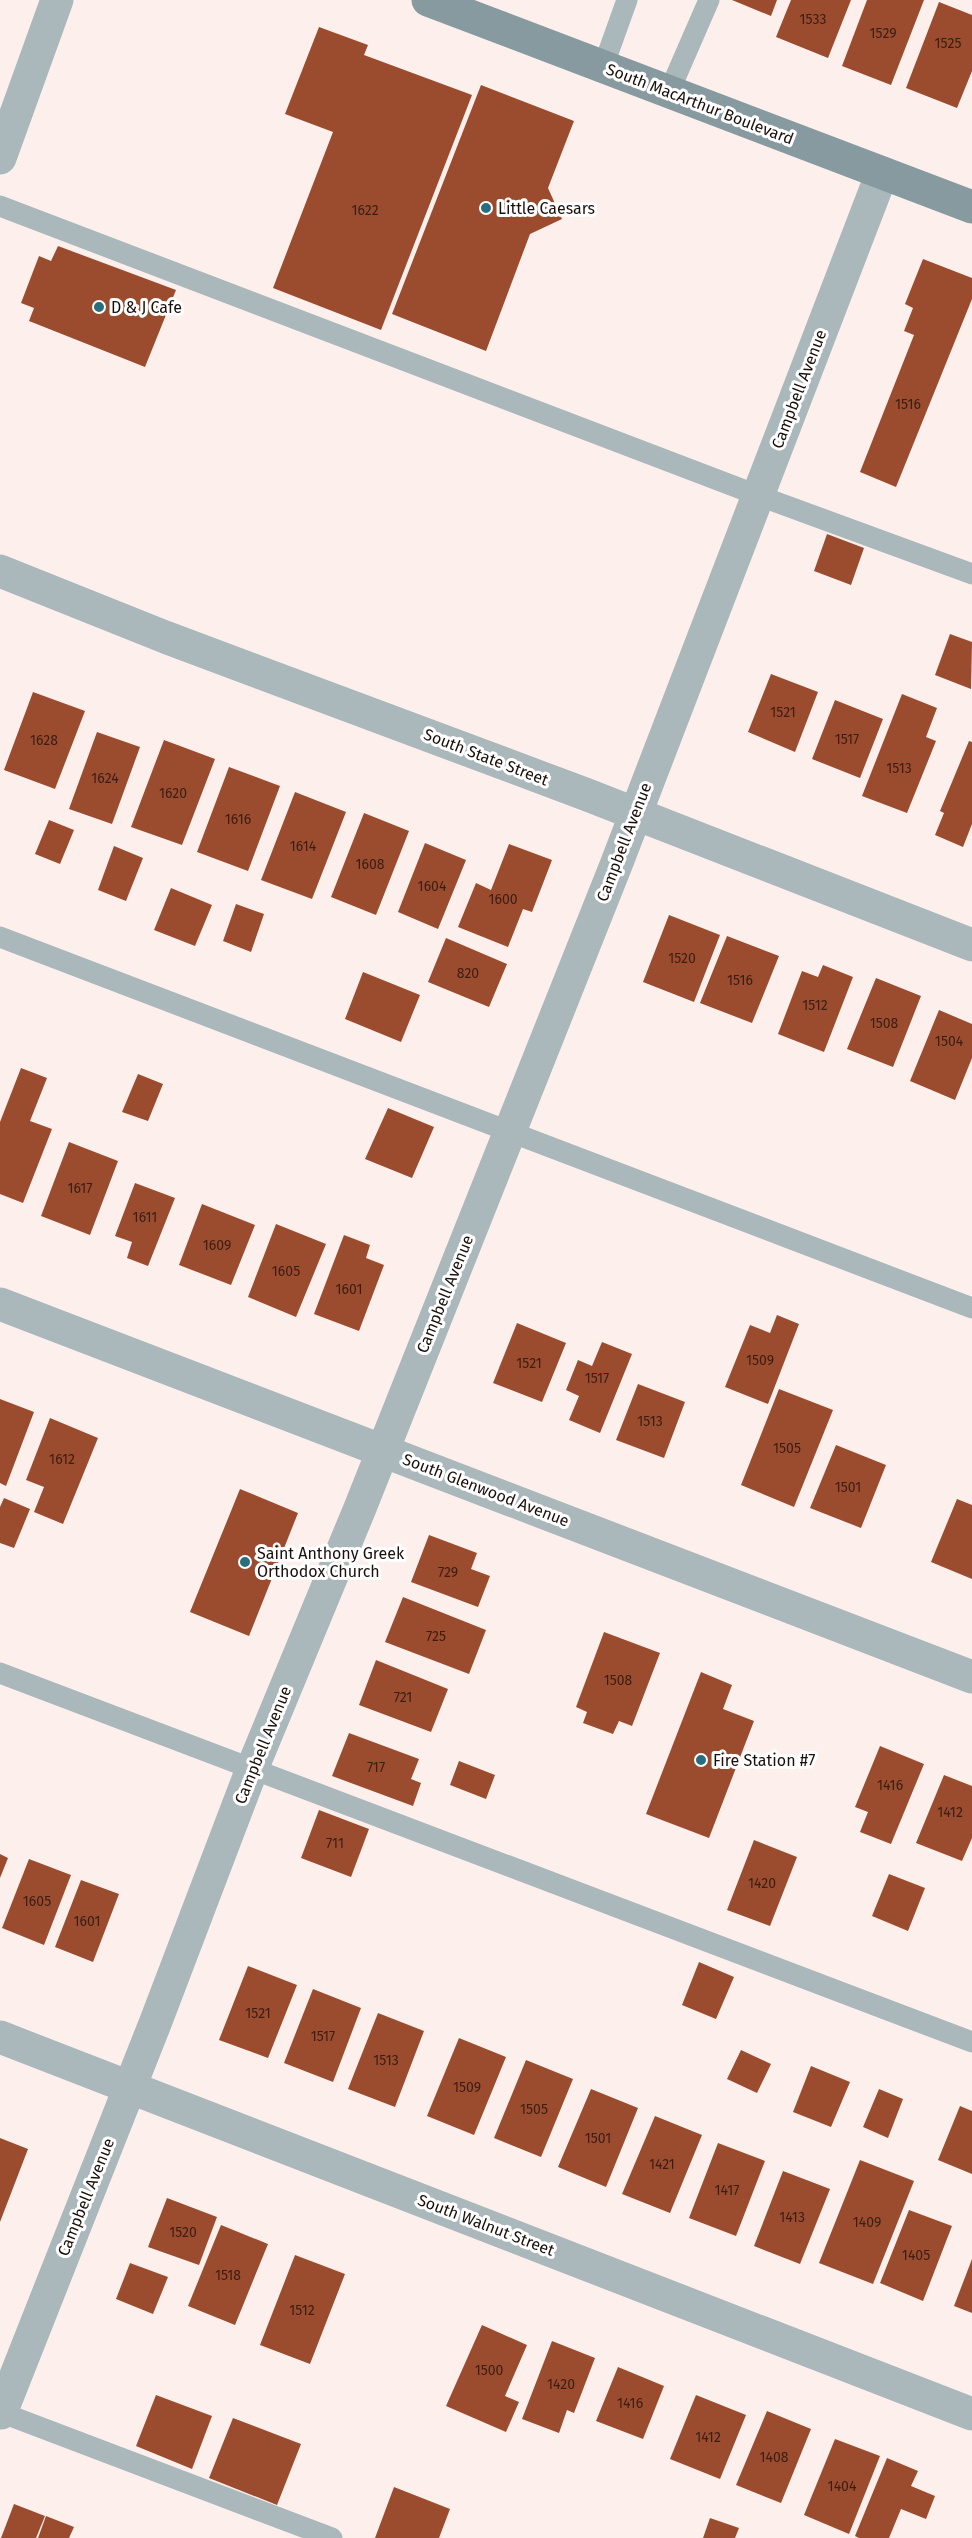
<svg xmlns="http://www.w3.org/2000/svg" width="972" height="2538" viewBox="0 0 972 2538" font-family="'Fira Sans',sans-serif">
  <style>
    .building { fill: #9c4c2e }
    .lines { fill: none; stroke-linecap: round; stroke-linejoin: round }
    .service { stroke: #aab8bb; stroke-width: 21 }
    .minor { stroke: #aab8bb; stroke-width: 33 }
    .tertiary { stroke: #aab8bb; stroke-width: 33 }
    .secondary { stroke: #869a9f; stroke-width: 33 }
    .poi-dot { fill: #286e7d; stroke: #fff; stroke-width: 2 }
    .labels { text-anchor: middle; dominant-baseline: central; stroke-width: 6; stroke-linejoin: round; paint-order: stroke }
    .number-label { font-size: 14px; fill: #3a1e14 }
    .street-label { font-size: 16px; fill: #190f0b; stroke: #fff }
    .poi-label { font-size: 16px; fill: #190f0b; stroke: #fff; text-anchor: start }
  </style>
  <rect width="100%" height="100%" fill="#fdf0ec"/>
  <!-- building -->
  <path class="building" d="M732,0H777L771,16Z
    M791,0H851L828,58L776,37Z
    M867,0H924L891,85L842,66Z
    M939,2L972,15V71L957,108L906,88Z
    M319,27L368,45L364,55L472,95L381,330L273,288L333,132L285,114Z
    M481,85L574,121L548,188L562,219L530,234L486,351L392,314Z
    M58,246L176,290L145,367L29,321L34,308L21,303L39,256L51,261Z
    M923,259L972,278V299L896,487L860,472L914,335L904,331L913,308L905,304Z
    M827,534L864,548L851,585L814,571Z
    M950,634L972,642L971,689L935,675Z
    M771,674L818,692L795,752L748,732Z
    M33,692L85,711L55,789L4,770Z
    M902,694L937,708L926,737L936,741L907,813L862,796Z
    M835,700L883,719L860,778L812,759Z
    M97,732L140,747L112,824L69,809Z
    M164,740L215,759L182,845L131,827Z
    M969,741L972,742V824L963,847L935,835L944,813L940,811Z
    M229,767L280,786L248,871L197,852Z
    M295,792L346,812L312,899L261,880Z
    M364,813L409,831L376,915L331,897Z
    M49,820L74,830L60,864L35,854Z
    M425,843L466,860L438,929L398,912Z
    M509,844L552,860L532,912L523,909L508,947L458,927L476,883L491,890Z
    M114,846L143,858L126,901L98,890Z
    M171,888L212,905L195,946L154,930Z
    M236,904L264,914L251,952L223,941Z
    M669,915L720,935L694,1002L643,982Z
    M727,936L779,956L752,1023L700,1003Z
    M446,938L507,964L489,1007L428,982Z
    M823,965L853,977L824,1052L778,1034L802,971L818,977Z
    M363,972L420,995L401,1042L345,1019Z
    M876,978L921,996L893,1067L847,1049Z
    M939,1010L972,1024V1058L955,1100L910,1081Z
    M21,1068L47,1078L30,1121L52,1129L23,1203L0,1194V1122Z
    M138,1074L163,1084L148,1121L122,1112Z
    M388,1108L434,1127L412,1178L365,1159Z
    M69,1142L118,1161L90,1235L41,1216Z
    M135,1183L175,1198L148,1266L127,1258L132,1242L115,1236Z
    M202,1204L255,1225L231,1285L179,1265Z
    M276,1224L326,1244L296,1317L248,1297Z
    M344,1235L370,1245L366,1258L384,1265L359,1331L314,1314Z
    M777,1315L799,1324L768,1404L725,1387L750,1325L770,1333Z
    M517,1323L566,1343L542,1402L493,1383Z
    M602,1342L632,1354L600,1433L569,1420L579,1396L566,1390L578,1360L592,1366Z
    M638,1384L685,1402L664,1458L616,1440Z
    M779,1389L833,1410L794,1507L741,1485Z
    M0,1399L34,1412L6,1486L0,1483Z
    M50,1418L98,1438L63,1524L34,1512L44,1487L26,1480Z
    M836,1445L886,1465L861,1528L810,1508Z
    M240,1489L298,1513L249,1636L190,1612Z
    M4,1498L30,1509L14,1548L0,1543V1507Z
    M957,1499L972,1505V1579L931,1562Z
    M429,1535L477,1553L471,1569L490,1576L478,1607L411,1582Z
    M403,1597L486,1630L469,1674L385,1642Z
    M604,1632L660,1653L632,1726L619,1721L613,1734L583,1723L587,1712L576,1707Z
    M376,1660L448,1689L431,1732L359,1705Z
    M701,1672L732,1685L723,1709L754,1721L709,1838L646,1814Z
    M349,1733L419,1759L411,1779L421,1783L413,1806L332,1776Z
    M880,1746L924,1764L891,1844L860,1832L868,1812L855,1807Z
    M459,1761L495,1775L486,1799L450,1785Z
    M944,1775L972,1786V1838L962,1861L916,1843Z
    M319,1810L369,1829L351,1877L301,1858Z
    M754,1840L797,1857L770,1926L727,1910Z
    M0,1854L8,1858L0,1878Z
    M29,1859L71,1875L44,1945L2,1928Z
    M889,1874L925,1888L908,1931L872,1916Z
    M81,1880L119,1894L93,1962L55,1947Z
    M699,1962L734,1977L716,2019L682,2005Z
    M248,1966L297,1985L268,2058L219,2040Z
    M313,1989L361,2008L333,2082L284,2063Z
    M378,2013L424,2031L395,2107L348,2089Z
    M459,2038L506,2057L474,2135L427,2116Z
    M741,2050L771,2064L757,2093L727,2079Z
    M526,2060L573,2079L541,2157L494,2138Z
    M811,2066L850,2082L831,2127L793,2112Z
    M591,2089L638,2108L606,2187L558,2167Z
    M879,2089L903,2099L888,2138L863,2127Z
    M960,2106L972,2111V2174L938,2160Z
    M655,2116L702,2135L670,2213L622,2194Z
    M0,2138L28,2149L0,2222Z
    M718,2143L765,2161L736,2236L689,2218Z
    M860,2160L914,2181L873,2284L819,2263Z
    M783,2171L830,2189L800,2264L754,2246Z
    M167,2198L217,2217L199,2265L148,2247Z
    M909,2210L952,2226L923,2301L880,2283Z
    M221,2225L268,2244L235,2325L188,2306Z
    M295,2255L345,2274L310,2364L260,2345Z
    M972,2259V2313L954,2306Z
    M130,2263L168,2277L153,2314L116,2299Z
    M482,2325L527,2345L505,2396L519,2402L506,2432L446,2406Z
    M552,2341L595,2358L574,2413L567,2410L559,2433L522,2419Z
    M618,2367L664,2386L643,2439L596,2421Z
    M156,2395L212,2416L192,2469L136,2446Z
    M696,2395L746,2415L720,2479L670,2459Z
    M767,2411L811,2429L781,2503L736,2485Z
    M233,2418L301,2444L277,2505L209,2478Z
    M835,2439L880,2456L849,2534L804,2515Z
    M887,2458L918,2471L911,2486L935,2496L926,2519L901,2509L889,2538H859L855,2536Z
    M394,2487L450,2509L439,2538H375Z
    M14,2504L45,2516L36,2538H1Z
    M46,2516L74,2527L69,2538H38Z
    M710,2518L739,2528L735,2538H703Z"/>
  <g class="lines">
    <!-- service -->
    <path class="service" d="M603,67L627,0
      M669,92L709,0
      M0,206L757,495L972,574
      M0,937L972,1308
      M0,1673L972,2042
      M0,2412L332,2538"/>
    <!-- minor -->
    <path class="minor" d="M0,571L165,637L585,794L972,945
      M0,1304L972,1677
      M0,2037L972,2414
      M1,2413L156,2021L252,1769L360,1508L616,865L882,173"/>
    <!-- tertiary -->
    <path class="tertiary" d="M0,158L57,0"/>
    <!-- secondary -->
    <path class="secondary" d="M428,0L972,207"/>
  </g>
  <!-- markers -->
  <g class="poi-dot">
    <circle cx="486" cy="208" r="6"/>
    <circle cx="99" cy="307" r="6"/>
    <circle cx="245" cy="1562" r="6"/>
    <circle cx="701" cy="1760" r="6"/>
  </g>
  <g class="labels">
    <!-- number labels -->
    <g class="number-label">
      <text x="813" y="19">1533</text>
      <text x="883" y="33">1529</text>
      <text x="948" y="43">1525</text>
      <text x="365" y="210">1622</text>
      <text x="908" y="404">1516</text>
      <text x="783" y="712">1521</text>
      <text x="847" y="739">1517</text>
      <text x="44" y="740">1628</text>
      <text x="899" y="768">1513</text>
      <text x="105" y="778">1624</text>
      <text x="173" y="793">1620</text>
      <text x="238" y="819">1616</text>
      <text x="303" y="846">1614</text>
      <text x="370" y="864">1608</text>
      <text x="432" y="886">1604</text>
      <text x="503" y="899">1600</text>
      <text x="682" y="958">1520</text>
      <text x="468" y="973">820</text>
      <text x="740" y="980">1516</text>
      <text x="815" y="1005">1512</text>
      <text x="884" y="1023">1508</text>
      <text x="949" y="1041">1504</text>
      <text x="80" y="1188">1617</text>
      <text x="145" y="1217">1611</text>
      <text x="217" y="1245">1609</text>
      <text x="286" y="1271">1605</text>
      <text x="349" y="1289">1601</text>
      <text x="760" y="1360">1509</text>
      <text x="529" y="1363">1521</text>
      <text x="597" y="1378">1517</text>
      <text x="650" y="1421">1513</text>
      <text x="787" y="1448">1505</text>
      <text x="62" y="1459">1612</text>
      <text x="848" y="1487">1501</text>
      <text x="448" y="1572">729</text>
      <text x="436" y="1636">725</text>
      <text x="618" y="1680">1508</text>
      <text x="403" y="1697">721</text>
      <text x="376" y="1767">717</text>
      <text x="890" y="1785">1416</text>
      <text x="950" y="1812">1412</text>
      <text x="335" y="1843">711</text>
      <text x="762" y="1883">1420</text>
      <text x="37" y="1901">1605</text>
      <text x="87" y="1921">1601</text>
      <text x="258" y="2013">1521</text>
      <text x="323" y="2036">1517</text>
      <text x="386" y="2060">1513</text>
      <text x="467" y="2087">1509</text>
      <text x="534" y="2109">1505</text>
      <text x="598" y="2138">1501</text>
      <text x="662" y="2164">1421</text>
      <text x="727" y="2190">1417</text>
      <text x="792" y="2217">1413</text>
      <text x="867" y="2222">1409</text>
      <text x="183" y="2232">1520</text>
      <text x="916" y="2255">1405</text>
      <text x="228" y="2275">1518</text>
      <text x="302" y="2310">1512</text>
      <text x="489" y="2370">1500</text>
      <text x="561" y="2384">1420</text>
      <text x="630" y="2403">1416</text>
      <text x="708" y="2437">1412</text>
      <text x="774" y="2457">1408</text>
      <text x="842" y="2486">1404</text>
    </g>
    <!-- street labels -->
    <g class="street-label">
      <text transform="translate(700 104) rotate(21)">South MacArthur Boulevard</text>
      <text transform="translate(799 389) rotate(-69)">Campbell Avenue</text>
      <text transform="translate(486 757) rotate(21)">South State Street</text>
      <text transform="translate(624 842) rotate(-69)">Campbell Avenue</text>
      <text transform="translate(445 1294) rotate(-68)">Campbell Avenue</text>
      <text transform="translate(486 1490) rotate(21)">South Glenwood Avenue</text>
      <text transform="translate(263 1745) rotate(-68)">Campbell Avenue</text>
      <text transform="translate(86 2197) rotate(-68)">Campbell Avenue</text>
      <text transform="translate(486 2225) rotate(21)">South Walnut Street</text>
    </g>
    <!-- poi labels -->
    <g class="poi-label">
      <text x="498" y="208">Little Caesars</text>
      <text x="111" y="307">D &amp; J Cafe</text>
      <text x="257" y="1553">Saint Anthony Greek<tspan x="257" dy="18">Orthodox Church</tspan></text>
      <text x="713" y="1760">Fire Station #7</text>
    </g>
  </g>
</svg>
